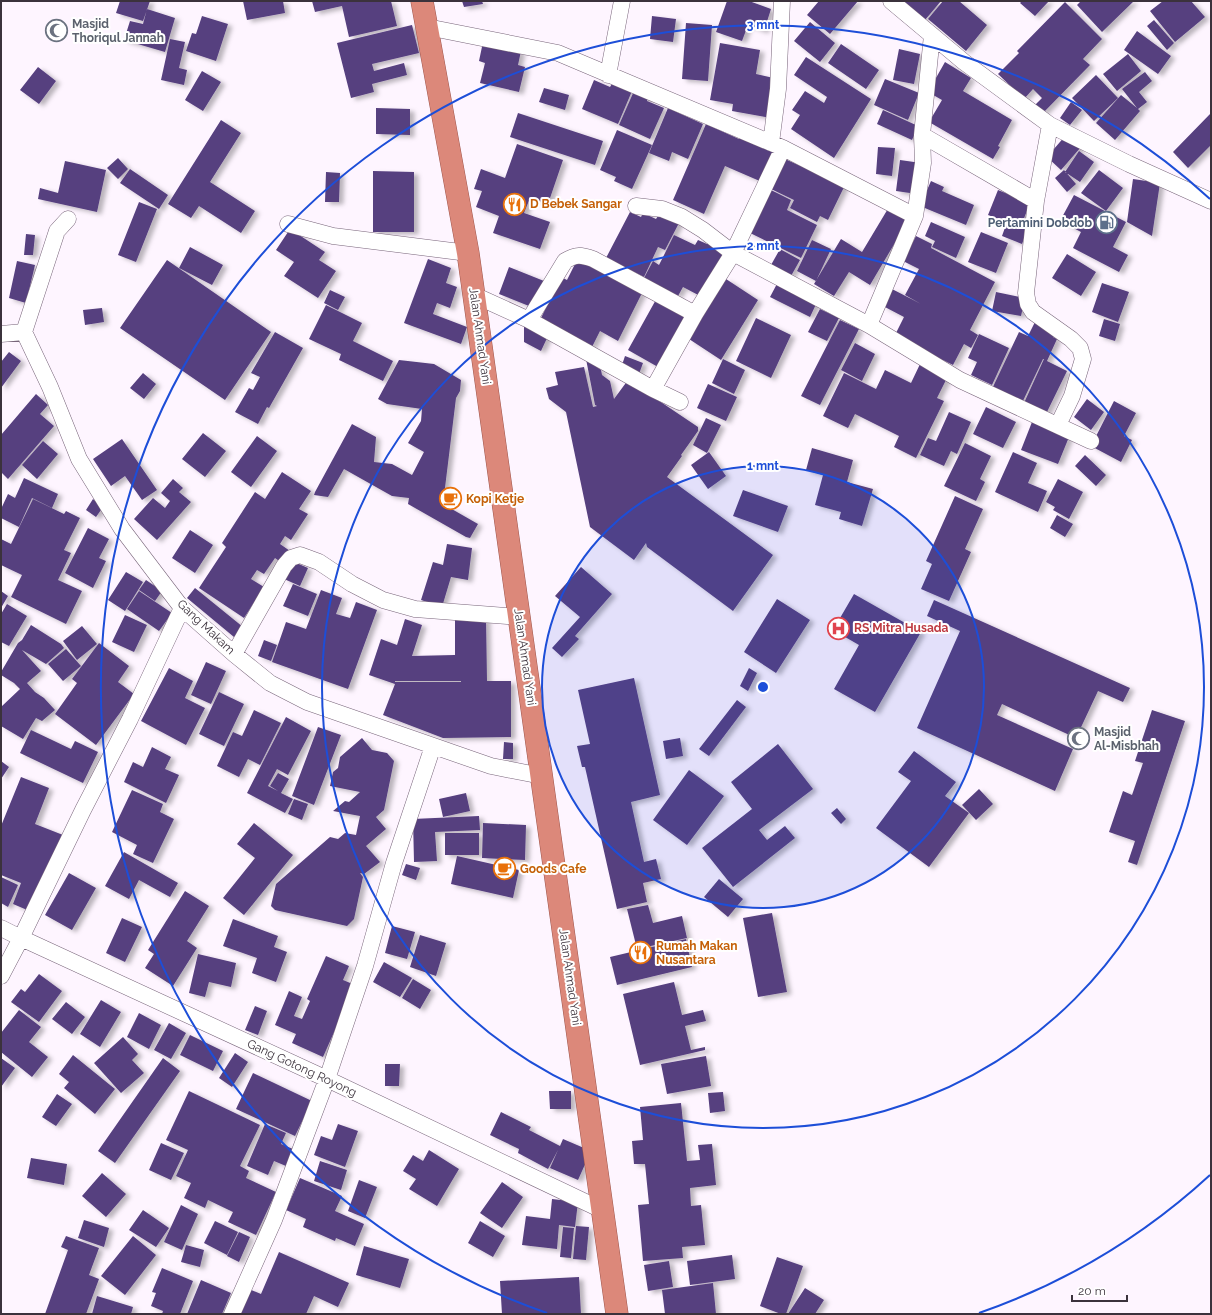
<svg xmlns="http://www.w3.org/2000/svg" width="1212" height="1315" viewBox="0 0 1212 1315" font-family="Raleway,sans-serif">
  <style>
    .building { fill: #563f7f; fill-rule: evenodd; filter: url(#shadow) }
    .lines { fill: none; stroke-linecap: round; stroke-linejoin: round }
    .minor-casing { stroke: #78657a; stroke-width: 17 }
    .trunk-casing { stroke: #9e574e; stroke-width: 23 }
    .minor { stroke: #fff; stroke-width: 16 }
    .trunk { stroke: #dc887a; stroke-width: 22 }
    .ring { fill: none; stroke: #1d4ed8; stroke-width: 2 }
    .labels { text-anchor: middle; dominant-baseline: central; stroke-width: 4; stroke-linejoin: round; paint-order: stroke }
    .worship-label { font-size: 12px; font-weight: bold; fill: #5b616d; stroke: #fff; text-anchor: start }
    .food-label { font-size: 12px; font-weight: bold; fill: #c56008; stroke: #fff; text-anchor: start }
    .service-label { font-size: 12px; font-weight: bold; fill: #4e5e75; stroke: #fff; text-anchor: end }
    .street-label { font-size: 12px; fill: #3b323c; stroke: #fff }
    .health-label { font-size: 12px; font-weight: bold; fill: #be3a42; stroke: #fff; text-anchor: start }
    .centre { fill: #1d4ed8; stroke: #fff; stroke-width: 2 }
    .ring-label { font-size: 12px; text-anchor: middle; font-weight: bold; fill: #1d4ed8; stroke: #fff; stroke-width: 4; stroke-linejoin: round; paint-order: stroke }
  </style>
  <defs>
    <filter id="shadow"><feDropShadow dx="4.5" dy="2.5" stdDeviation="2" flood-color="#0004"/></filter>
  </defs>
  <rect width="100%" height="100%" fill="#fef5ff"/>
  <!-- building -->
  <path class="building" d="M120,1H150L143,21L116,13Z
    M243,1H283L285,13L247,20Z
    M312,1H391L397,26L349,37L342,6L315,12Z
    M462,1H482L483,4L464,7Z
    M727,1H749L771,9L764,31L748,25L742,41L716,32Z
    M819,1H858L830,34L807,15Z
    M903,1H941L925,20Z
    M943,1H959L987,25L966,51L928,19Z
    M1022,1H1049L1035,16L1020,3Z
    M1081,1H1134L1102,32L1077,5Z
    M1163,1H1191L1205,17L1175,42L1150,11Z
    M1065,2L1102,39L1083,59L1090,65L1043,113L1035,105L1042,98L1033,89L1024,99L998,74L1019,53L1017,51Z
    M147,9L175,18L165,52L124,40L130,21L143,24Z
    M202,16L228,24L216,61L186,51L192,33L196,34Z
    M652,16L676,19L673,42L650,39Z
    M1154,20L1174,43L1167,50L1147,26Z
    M810,22L835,43L820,62L794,41Z
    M686,23L712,25L708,81L682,79Z
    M412,25L419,53L372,64L374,71L404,63L407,75L372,84L374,92L351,98L337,43Z
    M1137,31L1171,56L1158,74L1124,50Z
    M170,39L185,42L179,68L187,70L184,85L161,80Z
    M483,42L521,51L518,65L525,67L519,92L480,83L485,63L479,61Z
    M720,43L760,50L756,74L778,79L771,118L732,111L733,104L710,100Z
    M841,44L879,70L866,89L828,63Z
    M899,49L920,54L914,84L893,80Z
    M1128,54L1141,71L1117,91L1103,74Z
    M806,57L871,99L834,158L791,129L800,115L792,110L805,91L824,103L827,97L794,75Z
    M945,62L971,78L963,91L1012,120L998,146L1000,147L993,159L929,122L942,100L928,92Z
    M38,67L56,81L39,104L20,90Z
    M202,71L221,82L203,111L185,100Z
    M1145,72L1152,81L1139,92L1147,102L1138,109L1140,111L1115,140L1096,123L1121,95L1137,108L1122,89Z
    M1096,75L1118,98L1094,121L1072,98Z
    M885,79L919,93L908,120L874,105Z
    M594,80L610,87L613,82L632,91L618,124L582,109Z
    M544,88L569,95L565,110L539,102Z
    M634,91L648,97L647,101L664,108L650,139L619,125Z
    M1071,102L1082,110L1070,125L1060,118Z
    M376,108L410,109V135L376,134Z
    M668,108L703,124L688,159L672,152L669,161L649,153Z
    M883,110L918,126L912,140L877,124Z
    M518,113L603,141L595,165L510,137Z
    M1211,113V145L1188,168L1173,152Z
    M221,120L241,133L210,182L255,211L241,233L199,206L191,218L168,204Z
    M706,124L739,139L741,135L776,151L762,182L725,166L704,214L673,200Z
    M617,130L652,145L632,189L614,181L616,177L600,170Z
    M1066,135L1081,147L1061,170L1047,157Z
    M517,144L563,160L548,204L530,198L524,213L550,222L540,249L493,233L499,216L476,207L482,191L474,189L481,169L505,178Z
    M878,147L895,148L892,176L876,174Z
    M1079,151L1094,162L1080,182L1065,172Z
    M118,158L128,169L118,179L107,168Z
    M785,159L805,168L807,164L846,183L828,220L820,216L817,222L790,208L794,200L771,189Z
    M900,160L921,163L917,194L896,191Z
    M65,161L106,170L97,212L38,199L40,188L58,193Z
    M130,169L168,195L159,209L120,183Z
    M1064,170L1076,184L1067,192L1055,178Z
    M1099,170L1123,188L1106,211L1081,193Z
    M373,171L414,172V232H373Z
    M326,172L340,173L339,202H325Z
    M1133,179L1160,183L1152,236L1127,222Z
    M931,181L944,187L942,191L974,205L966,225L920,206Z
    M769,189L791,200L787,210L817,225L801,258L748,232Z
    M998,190L1030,203L1021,226L1028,228L1022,244L1002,236L1007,222L988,215Z
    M1074,195L1126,222L1113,247L1128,255L1119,272L1073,248L1081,232L1060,221Z
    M139,202L157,209L136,262L118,255Z
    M889,207L909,219L870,285L849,272L834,296L814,284L841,239L862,252Z
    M661,211L680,221L665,250L658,247L644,277L606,258L630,212L641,217L643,213L656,219Z
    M931,222L965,237L956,258L932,247L935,241L925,236Z
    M290,229L325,252L319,260L336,271L318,298L284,276L294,262L276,250Z
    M981,232L1008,243L996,273L968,262Z
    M26,234L35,235L33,255H24Z
    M674,235L695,245L698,240L707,244L709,239L724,253L702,297L683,287L678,296L644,278L653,261L659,265Z
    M916,236L932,244L931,248L995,282L970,330L978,335L971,348L964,344L953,365L943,360L941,364L894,337L904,317L883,306L892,289L921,304L905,295L919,269L903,261Z
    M812,240L831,249L816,281L797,271Z
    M190,247L223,265L212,285L179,268Z
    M780,249L800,260L791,276L771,265Z
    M1067,254L1096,272L1081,296L1052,278Z
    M428,259L451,268L446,283L457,287L450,308L437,303L433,314L467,327L461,344L404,323Z
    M167,260L271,332L225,400L120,328Z
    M577,260L643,291L618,341L600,331L592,347L540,320L561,277L567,280Z
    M17,261L35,265L26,303L9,298Z
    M509,267L544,281L534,308L499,294Z
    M726,279L758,300L721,360L689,339Z
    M779,280L818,300L810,317L770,297Z
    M1102,283L1129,292L1118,322L1092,312Z
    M330,290L345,297L338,310L324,303Z
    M996,292L1025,298L1021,316L992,311Z
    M658,296L688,313L658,367L628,350Z
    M326,305L362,323L353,341L393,361L383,381L339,360L341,354L309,339Z
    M102,308L104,322L85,325L83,310Z
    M820,309L839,318L827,341L808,332Z
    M756,318L791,335L771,378L736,361Z
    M1104,319L1120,324L1115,341L1099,336Z
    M840,320L859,329L820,405L801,396Z
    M1036,320L1056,329L1053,337L1057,339L1047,361L1067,371L1046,414L1024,403L1044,359H1043L1021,405L991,391L1019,332L1028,336Z
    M524,323L548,336L541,351L524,342Z
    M275,332L303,348L269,408L267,407L258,424L235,412L249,388L253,390L260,377L251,373Z
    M979,334L1009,348L992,385L971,375L977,362L968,358Z
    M855,343L875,354L862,381L841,370Z
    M9,352L21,361L1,388V362Z
    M625,356L643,363L639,374L621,368Z
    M586,359L601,370L602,375L610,381L614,399L628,380L698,427V431L681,455L682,456L667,477L773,555L733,611L647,547L646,543L634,560L590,527L566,412L549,399L546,388L558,385L555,372L584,367L593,407L597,406L595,405Z
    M723,359L745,370L734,394L712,383Z
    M399,360L434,364L461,380L460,391L456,398L443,504L478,524L470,538L466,537L408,504L409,498L392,496L344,469L328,497L314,495L315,492L352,424L376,437L374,462L392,464L412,475L424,452L408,443L421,421L422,409L387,404L378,399Z
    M921,362L948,376L937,398L944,401L916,458L894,447L899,436L855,414L848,428L823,416L844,373L876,389L885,370L911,383Z
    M143,373L156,384L144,399L130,388Z
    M708,384L737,397L726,421L697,408Z
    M36,394L48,405L40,414L54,426L8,479L1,472V435Z
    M1087,399L1104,412L1091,430L1074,417Z
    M1114,401L1136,413L1124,436L1132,440L1121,462L1091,446Z
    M986,407L1016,422L1003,448L973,434Z
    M949,412L971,422L957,454L951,451L944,466L920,455L928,438L936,441Z
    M706,418L721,425L707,453L693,445Z
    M1032,422L1069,437L1058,464L1021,450Z
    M203,433L226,451L205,477L182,459Z
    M257,436L277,451L251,487L231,472Z
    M122,439L157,490L142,500L125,476L111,486L93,459Z
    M43,441L58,454L37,479L22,465Z
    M965,443L991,456L980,479L985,482L976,501L944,486Z
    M812,448L853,460L847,482L873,489L862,526L839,519L841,512L815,505L823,475L806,470Z
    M709,452L726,476L708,489L691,465Z
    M1013,452L1037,463L1028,483L1047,491L1038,512L995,492Z
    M1085,455L1106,475L1096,486L1075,466Z
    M282,472L311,491L299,509L308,514L291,540L285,536L280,544L290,551L282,563L275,558L264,574L257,570L251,579L264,587L244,618L199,588L226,547L222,543L255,492L265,499Z
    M24,478L58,494L52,508L32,498L19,527L1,518V509L8,494L15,498Z
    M173,479L183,488L179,492L191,502L157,540L134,519L153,498L165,508L170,501L161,493Z
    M1058,479L1083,492L1069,519L1053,510L1055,507L1046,502Z
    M743,490L788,506L778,532L733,516Z
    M955,496L983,509L965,549L971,552L949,601L921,589L932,564L926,561Z
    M33,499L64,514L66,511L80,518L64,550L71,553L58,580L82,591L66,624L11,597L22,575L1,565V539L11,544Z
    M93,499L103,507L96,517L86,510Z
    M1057,515L1073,524L1065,537L1050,528Z
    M88,528L109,539L99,558L106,561L93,588L65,573Z
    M190,530L213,545L195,573L172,558Z
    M447,544L472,548L468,580L451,577L442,607L421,600L433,562L443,565Z
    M292,561L308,568L300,586L284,579Z
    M581,567L612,594L575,636L579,639L562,657L552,648L580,617L555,596Z
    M126,572L143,582L125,611L108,600Z
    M146,580L162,591L155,601L139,590Z
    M293,584L317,594L308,616L283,606Z
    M195,588L243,627L234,637L187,598Z
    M321,590L342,598L336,614L350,618L356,602L377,610L348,689L272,662L286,622L306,629Z
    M1,591L8,596L1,608Z
    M139,591L172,613L159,631L127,609Z
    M854,594L921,632L875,712L834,689L859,645L833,630Z
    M777,599L810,620L776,673L744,652Z
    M934,600L1130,688L1123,702L1098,691L1076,738L1002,704L997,715L1073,749L1055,791L917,728L960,631L927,616Z
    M7,604L27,616L9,646L1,642V614Z
    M125,615L147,625L134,652L112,642Z
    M455,618H486L487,681H511V737L443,738L383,715L395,684L369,675L381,639L397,645L405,619L422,625L412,656L455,655ZM395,681H461V682H395Z
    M31,625L61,644L64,648L46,664L22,650L41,671L27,683L35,692L44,698L55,710L42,721L36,718L23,739L1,726V707L20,689L14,683L1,675V672L18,643L22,640Z
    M82,626L97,644L77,660L63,641Z
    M264,640L277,645L271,661L258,656Z
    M99,643L129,666L118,682L134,694L96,745L55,714L77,683L72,679Z
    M66,649L81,666L63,681L48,664Z
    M206,662L226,671L211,704L191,695Z
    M169,668L193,681L185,698L205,708L186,745L141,721Z
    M749,668L757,673L748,691L740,686Z
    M634,678L660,795L631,802L644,862L656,859L661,879L643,883L647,902L617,909L585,767H582L577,746L590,744L578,690Z
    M219,692L244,704L224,746L199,734Z
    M737,700L746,707L709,756L699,749Z
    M254,710L281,723L260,765L248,759L239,777L217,766L233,732L242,736Z
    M1152,710L1185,721L1137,865L1128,862L1135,841L1109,832L1123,791L1132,795L1143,763L1135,761Z
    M286,717L311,731L288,775L277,769L268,786L278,791L270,786L278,773L289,779L281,793L293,799L285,813L247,793Z
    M318,727L341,735L314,805L292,796Z
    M31,730L71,749L75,741L98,752L83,783L20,753Z
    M362,738L372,750L387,753L394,761L384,810L376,817L386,829L366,846L380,862L364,874L360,873L363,877L354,919L347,926L275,910L271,906L276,884L330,837L338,839L345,833L356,835L360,816L333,811L345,801L349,802L360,792L330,786L333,772L338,768L340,757Z
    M680,738L683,756L666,759L663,741Z
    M504,742L513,743V759H503Z
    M778,744L813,789L759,830L767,840L785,826L795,838L733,887L702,848L752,809L731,782Z
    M152,747L171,757L165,769L179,775L166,803L124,782L133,762L143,767Z
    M914,751L956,782L945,796L969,813L929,867L876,828L911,781L898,772Z
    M1,761L9,767L1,779Z
    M689,770L724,796L687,845L653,820Z
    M21,777L49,788L35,824L63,835L32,912L13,904L21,883L1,875V826Z
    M979,789L993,804L976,820L962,805Z
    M132,790L163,804L160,812L174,819L153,863L133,854L137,845L112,832Z
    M466,793L470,811L443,817L439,799Z
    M294,799L308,804L302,820L288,814Z
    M837,808L846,819L841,824L831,813Z
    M479,816L480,830L435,832L437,861L414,862L413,819Z
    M254,823L293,855L244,915L223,898L255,858L237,844Z
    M483,823L526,825L525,860L482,858Z
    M445,833H479V855H445Z
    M124,852L178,883L170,897L139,880L129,899L105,886Z
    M457,856L519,870L513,898L451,884Z
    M406,864L420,868L416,880L402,875Z
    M69,873L96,888L72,930L45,915Z
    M1,877L18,885L8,907L1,903Z
    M719,879L743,899L728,917L704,897Z
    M185,891L209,906L187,941L197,948L173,986L145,968L154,954L148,950Z
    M648,905L653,923L682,916L687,938L637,949L627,909Z
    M772,913L787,992L758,997L743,918Z
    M122,918L142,927L125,962L106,953Z
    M233,919L278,936L274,947L287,952L276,982L252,973L257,958L223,946Z
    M392,926L415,932L407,959L385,953Z
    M420,935L446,943L436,976L410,967Z
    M686,939L692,967L617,985L610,957Z
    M198,954L236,963L231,987L209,982L205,997L189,993Z
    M326,956L349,966L343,980L355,985L323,1057L292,1043L296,1034L275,1025L289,991L302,997L294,1016L302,1019L310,1001L307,999Z
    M384,962L412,978L400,997L373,982Z
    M39,974L62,991L39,1022L11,1002L21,989L25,992Z
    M413,979L431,990L420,1009L402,998Z
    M674,982L682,1015L703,1010L706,1021L685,1026L691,1050L705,1047V1050L640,1065L623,994Z
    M101,1000L121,1012L100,1047L80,1034Z
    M66,1002L85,1017L72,1034L52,1019Z
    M255,1006L267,1011L258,1035L245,1030Z
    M19,1010L41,1027L29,1042L48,1057L32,1077L1,1052V1033Z
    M139,1013L161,1025L149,1049L127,1037Z
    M169,1023L186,1033L171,1059L154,1050Z
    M190,1035L223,1051L213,1071L180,1055Z
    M123,1037L138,1054L132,1060L144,1073L121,1093L94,1063Z
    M235,1053L248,1062L232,1087L219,1078Z
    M73,1055L115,1089L95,1114L64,1088L69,1082L59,1074Z
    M706,1056L711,1086L667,1094L661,1064Z
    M1,1058L15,1068L1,1087Z
    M163,1058L180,1071L115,1163L98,1151Z
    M385,1064H400L399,1086H385Z
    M253,1073L312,1101L295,1136L236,1109Z
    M189,1091L260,1125L240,1166L249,1171L246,1178L276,1192L256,1235L228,1222L233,1212L208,1200L205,1208L184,1198L191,1183L176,1176L188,1150L166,1140Z
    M549,1091H571V1109H550Z
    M723,1092L725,1111L710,1113L708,1093Z
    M57,1094L72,1104L56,1126L42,1117Z
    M681,1103L687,1161L700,1160L698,1145L712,1144L716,1185L690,1188L691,1206L701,1205L705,1245L682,1247L683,1258L643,1261L638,1205L649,1204L645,1164H634L632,1141L643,1140L640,1107Z
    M501,1112L531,1127L529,1130L560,1146L563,1139L591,1151L578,1180L550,1168L558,1150L548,1169L518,1153L519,1149L490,1135Z
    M265,1124L286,1133L281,1144L293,1149L286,1166L274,1161L268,1175L247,1166Z
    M338,1124L358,1131L345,1167L314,1155L321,1136L332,1140Z
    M161,1143L184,1153L171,1180L149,1170Z
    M429,1150L459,1169L437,1206L409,1189L416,1179L403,1171L413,1155L423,1161Z
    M31,1158L67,1164L64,1185L27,1178Z
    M320,1161L347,1170L341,1190L314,1181Z
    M102,1173L126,1194L106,1217L82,1196Z
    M300,1178L342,1196L335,1211L364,1224L355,1246L336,1238L335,1241L303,1227L306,1219L286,1210Z
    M359,1180L377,1187L365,1218L348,1211Z
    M502,1182L523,1197L502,1228L480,1213Z
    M552,1199L578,1202L575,1227L559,1225L557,1249L522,1245L526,1216L550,1219Z
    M181,1205L198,1214L182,1250L164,1242Z
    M143,1210L169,1228L156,1247L129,1230Z
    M84,1220L109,1228L104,1247L78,1238Z
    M215,1221L238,1232L227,1255L204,1243Z
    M480,1221L505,1236L493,1257L468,1243Z
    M576,1226L589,1227L586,1260L573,1259Z
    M563,1227L574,1228L571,1258L560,1257Z
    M239,1232L250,1237L239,1262L227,1256Z
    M66,1236L99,1248L89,1275L99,1279L86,1314H45L68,1250L61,1247Z
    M133,1236L156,1255L125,1295L101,1276Z
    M186,1245L204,1250L200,1267L181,1262Z
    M364,1246L409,1259L400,1288L356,1275Z
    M279,1252L349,1283L338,1307L314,1296L306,1314H238L249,1289L261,1294Z
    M732,1255L735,1279L690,1285L687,1261Z
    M777,1257L803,1266L786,1314H781L760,1306Z
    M669,1261L673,1287L648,1291L644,1265Z
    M162,1268L193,1281L180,1314H162L163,1311L151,1306L156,1293L152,1292Z
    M579,1277L581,1314H502L500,1281Z
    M201,1280L231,1293L222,1314H187Z
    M713,1283L716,1314H665L662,1290Z
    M805,1288L824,1300L815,1314H788Z
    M97,1296L133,1307L131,1314H92Z"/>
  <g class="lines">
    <defs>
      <path id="minor" d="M891,1L964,62L1050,125L1129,164L1211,201
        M427,27L558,53L783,148L915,216
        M608,75L622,1
        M1050,125L1036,201L1026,293L1028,304L1033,312L1071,339L1080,348L1083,359L1072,396L1058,425
        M922,135L1036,201
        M771,143L778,89L782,1
        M636,206L662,209L682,217L703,230L733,253L869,325L960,380L1091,441
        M288,224L333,236L468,253
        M474,295L529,320L653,389L680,402
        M529,320L565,261C576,254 581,255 593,259L695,314
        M869,325L915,216L923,163L922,135L932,35
        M24,332L57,231L68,219
        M1,334L24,332L50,387L79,459L122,529L182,608L234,654L270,683L307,702L491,766L542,776
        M653,389L695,314L733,253L783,148
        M234,654L284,566L291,558L300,555L319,562L352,584L383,600L415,609L520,617
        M1,928L21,938L327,1079L602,1210
        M1,976L21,938L83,810L130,719L182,608
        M232,1314L274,1220L327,1079L365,966L394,863L433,746"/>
      <path id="trunk" d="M422,1L468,253L617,1314"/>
    </defs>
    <!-- minor casing -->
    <use href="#minor" class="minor-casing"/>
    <!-- trunk casing -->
    <use href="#trunk" class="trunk-casing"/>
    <!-- minor -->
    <use href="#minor" class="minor"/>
    <!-- trunk -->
    <use href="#trunk" class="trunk"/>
  </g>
  <!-- distance rings -->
  <circle cx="763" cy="687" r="221" fill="#1d4ed8" fill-opacity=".12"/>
  <g class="ring">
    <circle cx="763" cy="687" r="221"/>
    <circle cx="763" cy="687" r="441"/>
    <path d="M1210 1175A662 662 0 0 1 979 1313M547 1313A662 662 0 1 1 1210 199"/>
  </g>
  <!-- icons -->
  <defs>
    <symbol id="mosque-ring" viewBox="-11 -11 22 22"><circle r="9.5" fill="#fff" stroke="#6b7280" stroke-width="1.5"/><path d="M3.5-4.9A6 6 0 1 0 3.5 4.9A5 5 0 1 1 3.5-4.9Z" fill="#6b7280"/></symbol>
    <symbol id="restaurant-ring" viewBox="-11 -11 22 22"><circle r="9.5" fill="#fff" stroke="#e8710a" stroke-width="1.5"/><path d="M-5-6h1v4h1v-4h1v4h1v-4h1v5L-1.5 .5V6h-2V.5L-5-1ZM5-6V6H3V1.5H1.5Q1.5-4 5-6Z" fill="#e8710a"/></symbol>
    <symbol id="fuel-ring" viewBox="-11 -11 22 22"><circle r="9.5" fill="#fff" stroke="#5c6f8a" stroke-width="1.5"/><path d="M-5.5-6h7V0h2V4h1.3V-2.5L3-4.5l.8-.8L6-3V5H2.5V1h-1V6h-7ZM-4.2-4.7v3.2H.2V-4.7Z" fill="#5c6f8a"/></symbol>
    <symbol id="cafe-ring" viewBox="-11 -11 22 22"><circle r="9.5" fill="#fff" stroke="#e8710a" stroke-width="1.5"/><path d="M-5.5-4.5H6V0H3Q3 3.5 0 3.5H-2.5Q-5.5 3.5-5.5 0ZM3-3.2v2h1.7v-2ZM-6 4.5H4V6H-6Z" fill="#e8710a"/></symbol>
    <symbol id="hospital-ring" viewBox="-11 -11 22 22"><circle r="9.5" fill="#fff" stroke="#e0444e" stroke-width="1.5"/><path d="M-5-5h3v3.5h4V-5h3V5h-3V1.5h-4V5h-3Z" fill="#e0444e"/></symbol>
  </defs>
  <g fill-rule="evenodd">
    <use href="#mosque-ring" x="44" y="18" width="25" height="25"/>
    <use href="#restaurant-ring" x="502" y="192" width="25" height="25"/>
    <use href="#fuel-ring" x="1094" y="210" width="25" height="25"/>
    <use href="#cafe-ring" x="438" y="486" width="25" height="25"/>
    <use href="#hospital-ring" x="826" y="616" width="25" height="25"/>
    <use href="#mosque-ring" x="1066" y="726" width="25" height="25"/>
    <use href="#cafe-ring" x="492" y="856" width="25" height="25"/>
    <use href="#restaurant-ring" x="628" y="940" width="25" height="25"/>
  </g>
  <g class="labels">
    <!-- worship labels -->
    <g class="worship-label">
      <text x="72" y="24">Masjid<tspan x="72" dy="14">Thoriqul Jannah</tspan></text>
      <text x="1094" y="732">Masjid<tspan x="1094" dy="14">Al-Misbhah</tspan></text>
    </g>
    <!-- food labels -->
    <g class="food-label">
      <text x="530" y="204">D Bebek Sangar</text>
      <text x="466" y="499">Kopi Ketje</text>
      <text x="520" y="869">Goods Cafe</text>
      <text x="656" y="946">Rumah Makan<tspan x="656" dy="14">Nusantara</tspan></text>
    </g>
    <!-- service labels -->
    <g class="service-label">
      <text x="1092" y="223">Pertamini Dobdob</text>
    </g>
    <!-- street labels -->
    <g class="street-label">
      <text transform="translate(480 336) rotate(82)">Jalan Ahmad Yani</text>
      <text transform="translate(206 627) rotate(43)">Gang Makam</text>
      <text transform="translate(525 657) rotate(82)">Jalan Ahmad Yani</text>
      <text transform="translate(570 977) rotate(82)">Jalan Ahmad Yani</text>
      <text transform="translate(302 1068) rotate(25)">Gang Gotong Royong</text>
    </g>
    <!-- health labels -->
    <g class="health-label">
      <text x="854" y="628">RS Mitra Husada</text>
    </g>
  </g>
  <circle cx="763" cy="687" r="6" class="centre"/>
  <g class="ring-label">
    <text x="763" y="29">3 mnt</text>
    <text x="763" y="250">2 mnt</text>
    <text x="763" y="470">1 mnt</text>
  </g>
  <!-- border -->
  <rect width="1212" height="1315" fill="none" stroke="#3b323c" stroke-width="4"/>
  <!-- scale -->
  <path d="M1072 1295v6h55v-6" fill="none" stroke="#3b323c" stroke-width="2"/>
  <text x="1078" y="1295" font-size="12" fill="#3b323c" stroke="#ffffff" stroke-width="3" paint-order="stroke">20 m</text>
</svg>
